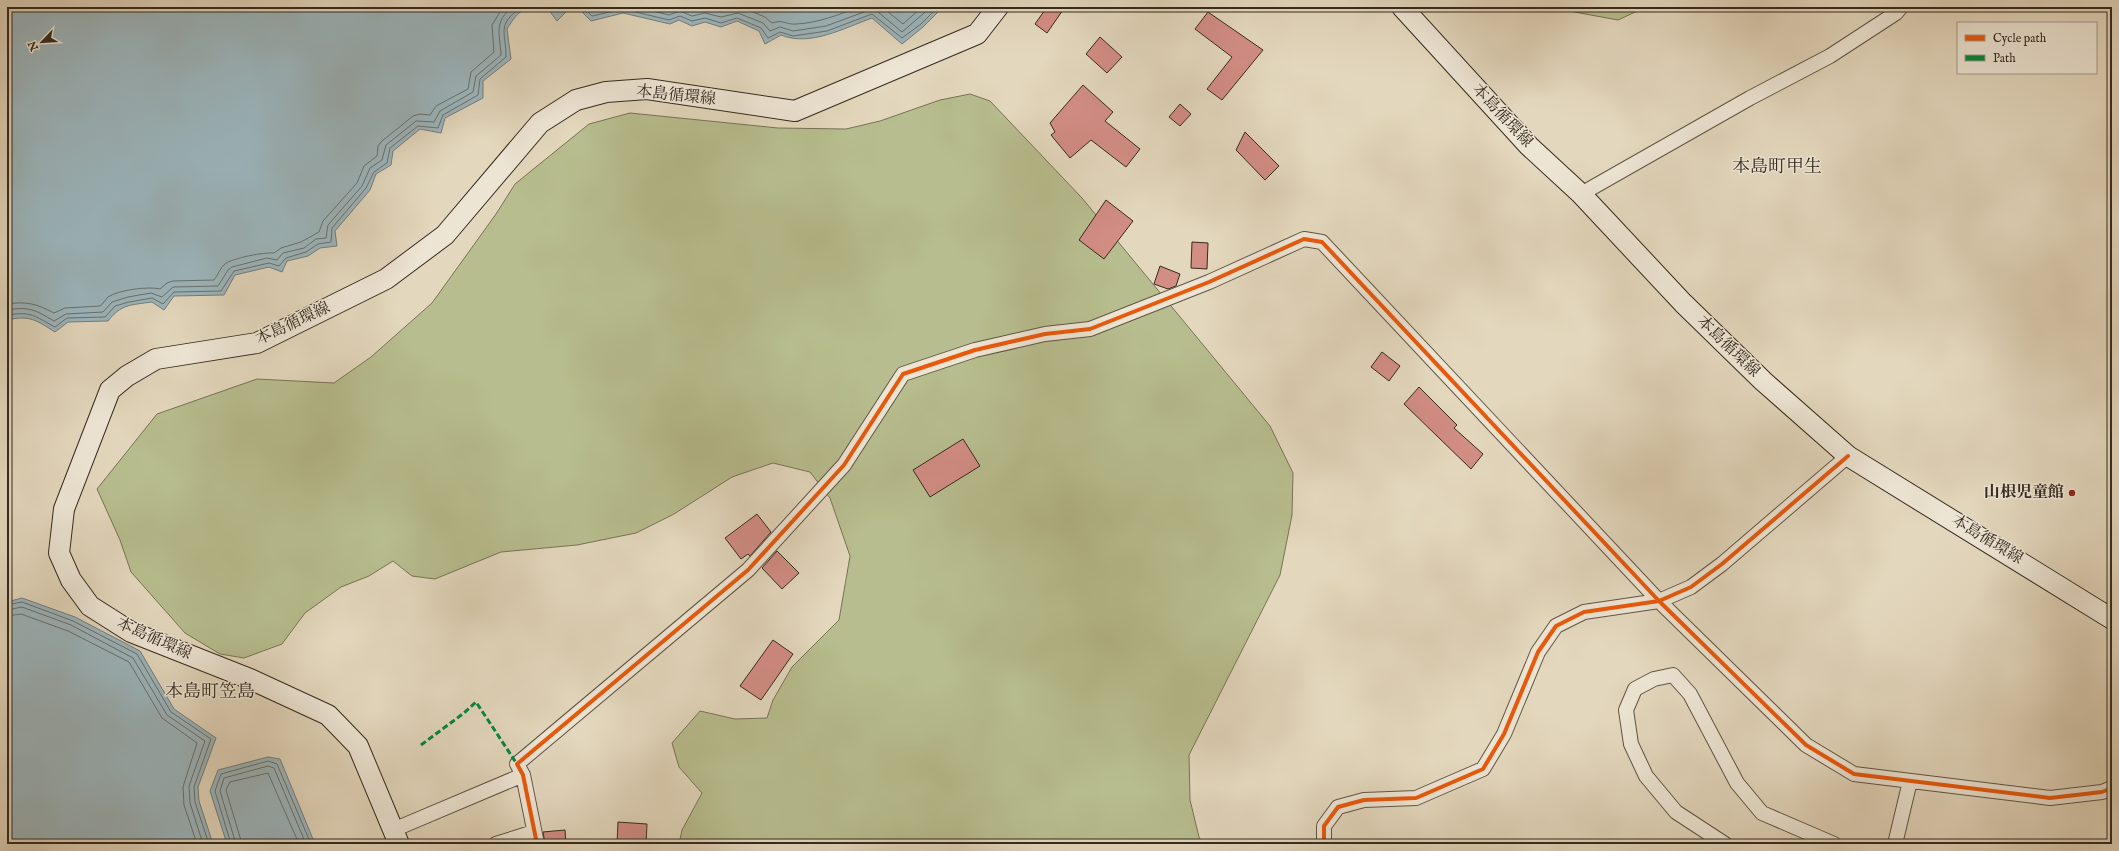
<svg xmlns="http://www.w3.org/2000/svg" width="2119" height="851" viewBox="0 0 2119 851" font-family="'IM FELL English','Noto Serif JP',serif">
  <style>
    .green { fill: #b7bd8e; stroke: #767456 }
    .water { fill: #9cb6bd; stroke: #737e7d }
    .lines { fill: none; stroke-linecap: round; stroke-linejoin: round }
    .shore { stroke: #68706e; stroke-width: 1 }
    .building { fill: #d28d85; stroke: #352a1e }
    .street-casing { stroke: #605546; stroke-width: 16 }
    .secondary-casing { stroke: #352a1e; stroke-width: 22 }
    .street { stroke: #ede5d4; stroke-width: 14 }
    .secondary { stroke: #ede5d4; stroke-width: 20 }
    .quiet { stroke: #00873e; stroke-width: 3; stroke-dasharray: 6 3; stroke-linecap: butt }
    .cycleway-casing { stroke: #ede5d4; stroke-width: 6 }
    .cycleway { stroke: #e8590c; stroke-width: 4 }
    .poi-dot { fill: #8f2418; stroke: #ede5d4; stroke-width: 1.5 }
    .labels { text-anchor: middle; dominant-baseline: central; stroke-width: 3; stroke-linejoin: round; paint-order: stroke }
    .street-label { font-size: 16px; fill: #352a1e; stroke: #ede5d4 }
    .poi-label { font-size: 16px; font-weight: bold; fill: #352a1e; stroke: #ede5d4; text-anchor: end }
    .quarter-label { font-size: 18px; fill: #352a1e; stroke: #ede5d4 }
  </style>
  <rect width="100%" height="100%" fill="#e3d7bd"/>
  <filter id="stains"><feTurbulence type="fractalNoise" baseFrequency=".005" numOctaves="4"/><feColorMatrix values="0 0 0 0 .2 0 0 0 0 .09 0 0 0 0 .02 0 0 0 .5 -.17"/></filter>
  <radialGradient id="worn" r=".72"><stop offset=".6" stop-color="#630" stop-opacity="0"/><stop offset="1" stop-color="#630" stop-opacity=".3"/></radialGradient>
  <!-- green -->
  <path class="green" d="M1547,7H1646L1618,20Z
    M970,94L990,101L1082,198L1270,426L1293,473L1292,515L1280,575L1189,755L1190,800L1199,837L1203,844H679L682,830L702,793L679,767L672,743L700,711L735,719L767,718L773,700L792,667L839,620L850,556L830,498L810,472L773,463L732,477L674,514L636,533L577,545L501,552L435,579L412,576L393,561L369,576L341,587L305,613L282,644L244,658L220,654L185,633L131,572L120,540L97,489L157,414L257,379L334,383L371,357L432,303L496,214L515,184L589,124L630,113L778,128L846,129L880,121L940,100Z"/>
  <!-- water -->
  <path class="water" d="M7,7H943L923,27L902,44L872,18C844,28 810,47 781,35L765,44L759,31L737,21L721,27L705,22L692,26L679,20L670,24L623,13L591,21L579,9H569L557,21L548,9C524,7 520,8 507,29L511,59L483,81V98L445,118L441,133L420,129L393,151L391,165L376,174L370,190L335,231L337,246L320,248L308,256L287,261L282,272L269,267L235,275L224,295L174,296L164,310L152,302C131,305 121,304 108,321L68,322L55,332C36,320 30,315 7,320Z
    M22,598L75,617L140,651L174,709L216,738L198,787L199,801L213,844H7V602Z
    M268,757L280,759L315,844H227L210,791L218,770Z"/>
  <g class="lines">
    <!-- shore -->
    <path class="shore" d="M583,7L592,16L623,9L669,20L680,16L692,21L705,18L721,23L737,18L761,28L768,38L780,32L793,36L827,31L872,14L902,38L921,24L938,7
      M636,7L669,15L680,11L692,16L705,13L721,17L738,13L763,23L770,31L780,27L793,31L826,26L872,9L878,12L902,32L931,7
      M741,7L765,17L772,23C784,19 786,25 796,24C818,23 838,15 859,7
      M882,7L903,24L922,7
      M7,304C27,301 37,304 54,313L65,308L100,306C103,304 105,300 108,297C118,290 149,286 160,289L167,283L173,281L214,280C218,275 220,268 225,264C232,258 265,252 274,253L281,248L301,242L319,232L323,221L357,183L364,166L377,156L378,146L382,141L413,116L420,114L430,115L436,106L468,89L471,72L494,52L492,25L503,7
      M7,310C30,306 35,310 54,321L66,314L103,312L112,302L128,297L151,293L162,297L173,287L218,286L228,270L232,267L267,258L277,260L283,253L304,248L316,239L326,238L328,225L362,186L370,168L382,160L386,145L416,121L434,122L440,111L473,92L476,76L501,55C500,35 493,21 513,7
      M7,315C32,311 34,316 55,327L67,318L105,317L115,306L129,302L152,298L163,304L174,292L221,291L234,271L269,263L279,266L286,258L306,252L318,244L331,242L332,228L366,188L374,172L387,163L390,148L418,126L438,128L443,115L478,95L480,79L506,57C506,31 496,26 521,7
      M7,605L22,602L73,621L137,654L171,712L211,739L194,787L195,802L209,844
      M7,610L22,607L71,625L133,658L167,715L205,741L189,786L190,803L203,844
      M7,616L21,614L68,631L129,662L162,718L197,743L183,787L184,805L197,844
      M231,844L215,791L221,774L268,761L277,764L311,844
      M236,844L220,791L224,778L268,766L274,768L306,844
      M242,844L226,790L230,782L268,773L299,844"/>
  </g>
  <!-- building -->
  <path class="building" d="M1047,7H1065L1047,33L1035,24Z
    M1208,12L1263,50L1222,100L1207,89L1232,57L1195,29Z
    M1100,37L1122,57L1107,73L1086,54Z
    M1083,85L1113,112L1105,121L1140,149L1126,167L1091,140L1070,158L1051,135L1055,132L1050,123Z
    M1180,104L1191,114L1180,126L1169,117Z
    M1245,132L1279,166L1265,180L1236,150Z
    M1106,200L1133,221L1104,259L1079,240Z
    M1192,242L1208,243L1207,269L1191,268Z
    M1160,266L1180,274L1176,286L1168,289L1154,284Z
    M1382,352L1400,366L1389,381L1371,367Z
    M1419,387L1457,425L1454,428L1483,454L1471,469L1404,404Z
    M963,439L980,466L930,497L913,470Z
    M757,514L771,532L750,556L748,554L741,559L725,538Z
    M777,551L799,573L782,589L762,568Z
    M773,640L793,654L761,700L740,686Z
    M618,822L647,824L646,844H617Z
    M565,830L566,844H545L543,832Z"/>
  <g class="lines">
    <defs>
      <path id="street" d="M1581,194L1750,98L1830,56L1896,13L1901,7
        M393,830L523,775
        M496,844L534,832
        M537,844L523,775L517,764L748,570L844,465L903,374L975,350L1045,334L1090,329L1209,282L1304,239L1322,242L1659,601L1806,745L1854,774L2050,798L2102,792L2112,788
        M1324,844V826L1338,807L1364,800L1416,798L1483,769L1504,734L1538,652L1556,626L1584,612L1659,601L1691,587L1722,564L1848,456
        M1725,844L1676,812L1646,776L1631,744L1626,710L1635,689L1654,679L1673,675L1690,694L1737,783L1762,813L1834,844
        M1895,844L1910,781"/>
      <path id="secondary" d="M1402,7L1529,146L1581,194L1683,303L1763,381L1848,456L2112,619
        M399,844L358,746L328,715L250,679L131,632L90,606L71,580L59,553L64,509L110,390L127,376L156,359L257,343L386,279L445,235L540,123L576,100L606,92L647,89L795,111L977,34L998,7"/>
    </defs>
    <!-- street casing -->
    <use href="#street" class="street-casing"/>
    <!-- secondary casing -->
    <use href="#secondary" class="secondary-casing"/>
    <!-- street -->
    <use href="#street" class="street"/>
    <!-- secondary -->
    <use href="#secondary" class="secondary"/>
    <!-- quiet -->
    <path class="quiet" d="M421,745L464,713L476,702L517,764"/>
    <defs>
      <path id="cycleway" d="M537,844L523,775L517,764L748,570L844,465L903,374L975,350L1045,334L1090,329L1209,282L1304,239L1322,242L1659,601L1806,745L1854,774L2050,798L2102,792L2112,788
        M1324,844V826L1338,807L1364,800L1416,798L1483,769L1504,734L1538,652L1556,626L1584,612L1659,601L1691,587L1722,564L1848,456"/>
    </defs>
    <!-- cycleway casing -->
    <use href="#cycleway" class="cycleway-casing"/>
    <!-- cycleway -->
    <use href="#cycleway" class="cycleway"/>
  </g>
  <!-- markers -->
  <circle class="poi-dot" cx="2072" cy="493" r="4"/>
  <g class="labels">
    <!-- street labels -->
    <g class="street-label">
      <text transform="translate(676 96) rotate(6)">本島循環線</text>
      <text transform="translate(1502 116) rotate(47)">本島循環線</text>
      <text transform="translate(293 324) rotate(-25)">本島循環線</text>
      <text transform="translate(1728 347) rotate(44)">本島循環線</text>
      <text transform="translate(1987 540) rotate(31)">本島循環線</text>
      <text transform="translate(154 639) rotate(24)">本島循環線</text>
    </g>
    <!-- poi labels -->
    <g class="poi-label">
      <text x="2064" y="493">山根児童館</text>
    </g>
    <!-- quarter labels -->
    <g class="quarter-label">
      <text x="1777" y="167">本島町甲生</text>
      <text x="210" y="692">本島町笠島</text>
    </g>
  </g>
  <!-- margin -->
  <rect width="2119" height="851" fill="none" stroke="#e3d7bd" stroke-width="24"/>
  <rect x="8" y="8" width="2103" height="835" fill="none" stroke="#352a1e" stroke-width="2"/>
  <rect x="12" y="12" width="2095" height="827" fill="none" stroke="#352a1e"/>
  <!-- legend -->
  <rect x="1957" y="22" width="140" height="52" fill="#ede5d4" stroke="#a39a8b"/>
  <rect x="1965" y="35" width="20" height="6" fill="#e8590c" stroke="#a39a8b"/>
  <text x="1993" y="42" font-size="12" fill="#352a1e">Cycle path</text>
  <rect x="1965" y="55" width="20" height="6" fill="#00873e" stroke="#a39a8b"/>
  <text x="1993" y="62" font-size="12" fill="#352a1e">Path</text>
  <!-- north arrow -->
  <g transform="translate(42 42) rotate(245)" stroke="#ede5d4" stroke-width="3" paint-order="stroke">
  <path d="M0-3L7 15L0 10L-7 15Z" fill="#352a1e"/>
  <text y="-6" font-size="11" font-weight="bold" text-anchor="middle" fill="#352a1e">N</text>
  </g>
  <rect width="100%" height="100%" filter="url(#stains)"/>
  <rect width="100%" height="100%" fill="url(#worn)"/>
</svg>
